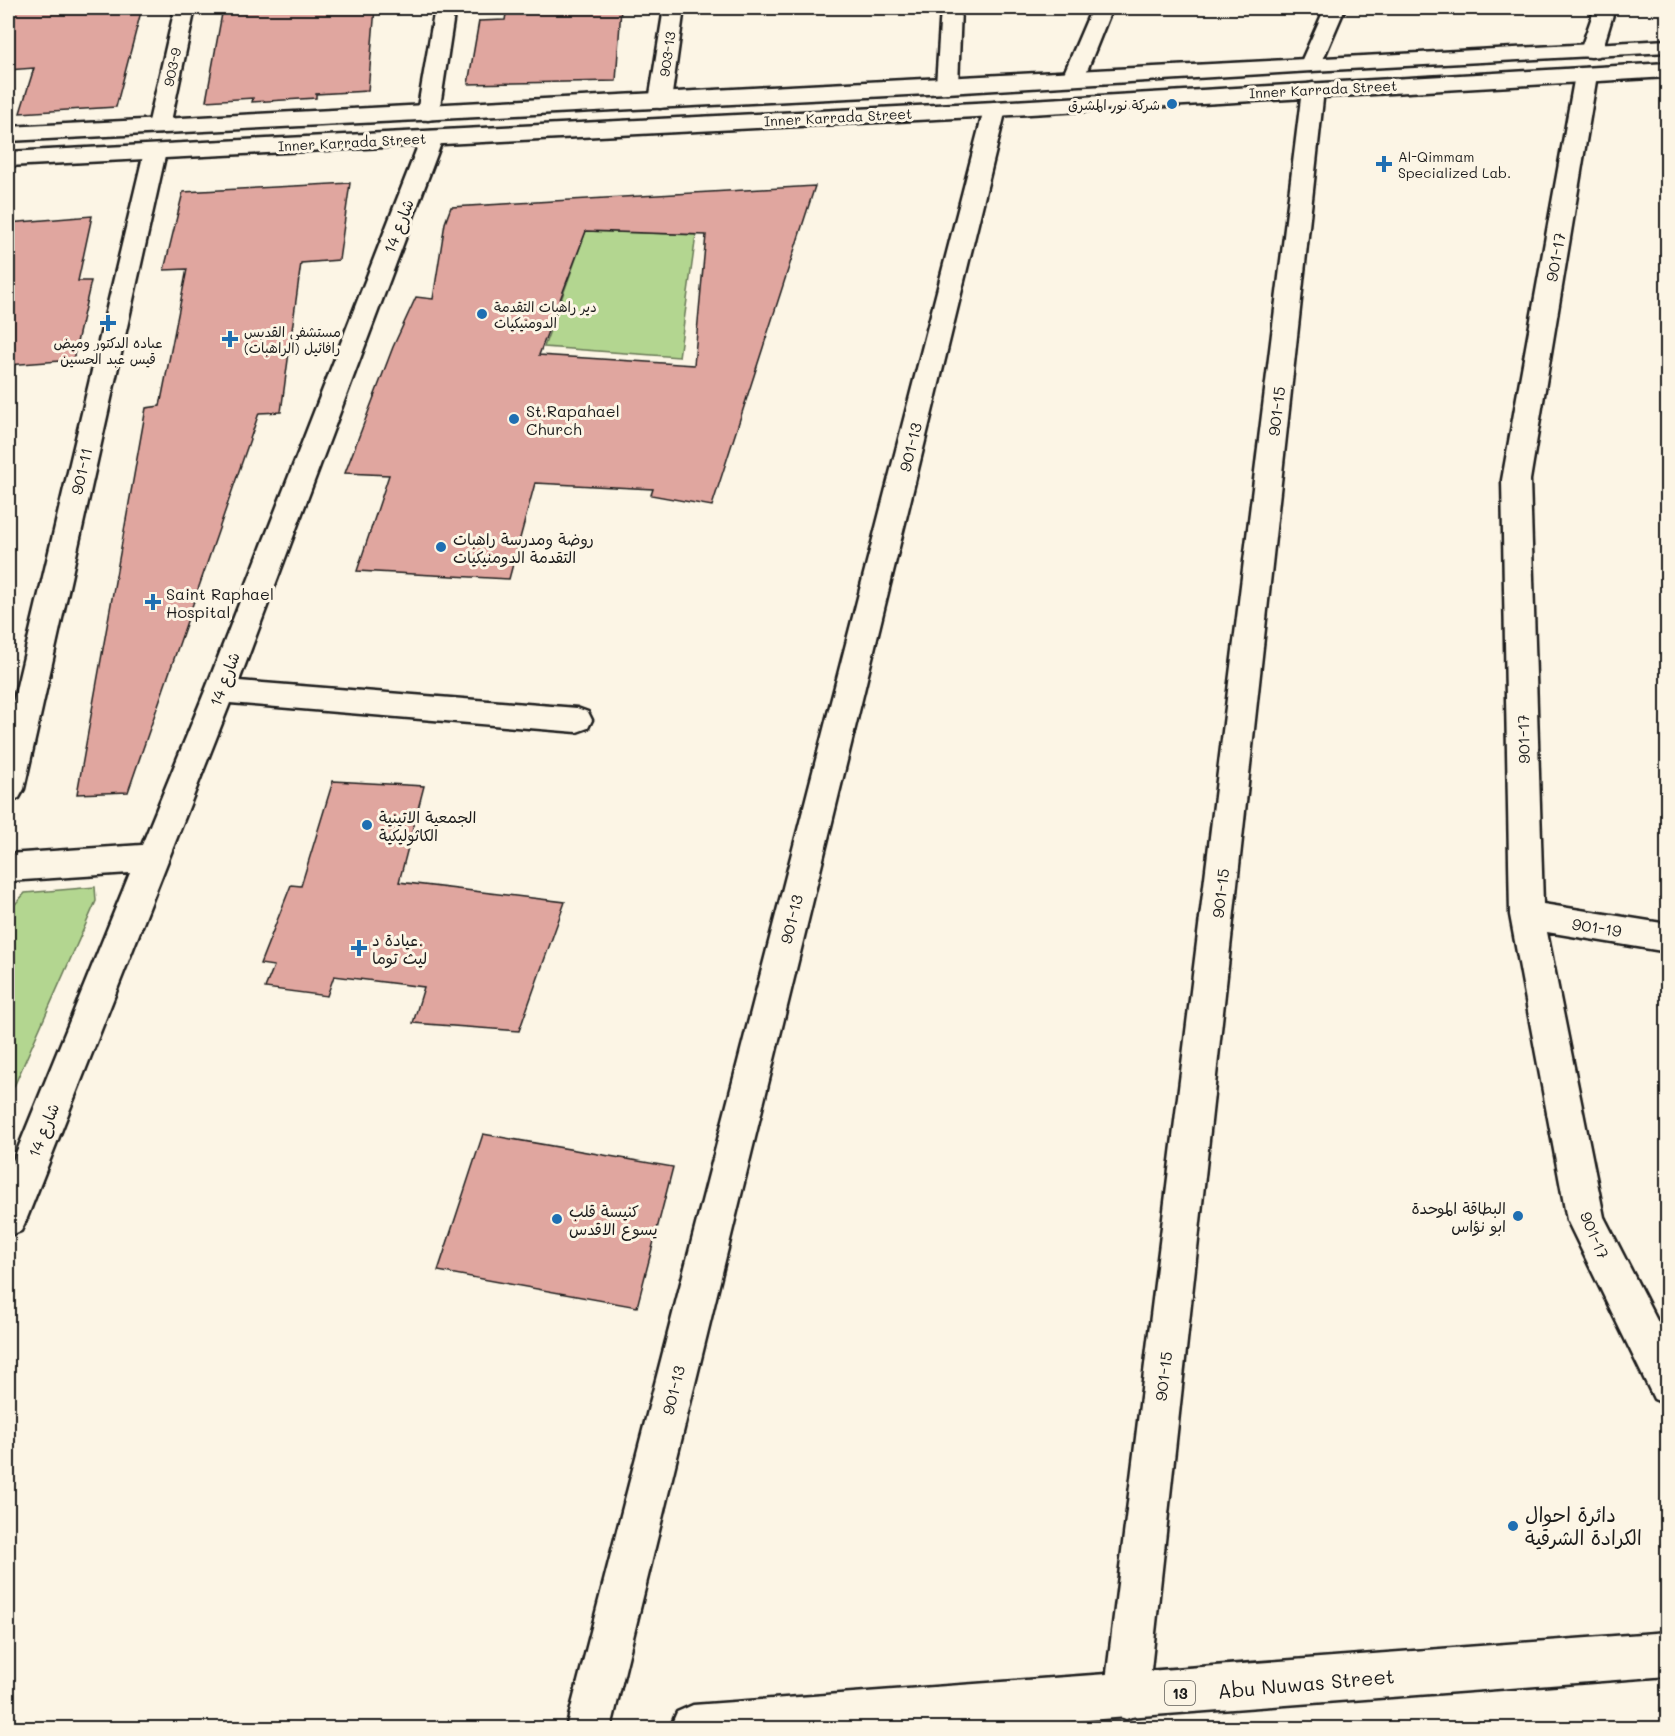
<svg xmlns="http://www.w3.org/2000/svg" width="1675" height="1736" viewBox="0 0 1675 1736" font-family="Mali,'Playpen Sans Arabic',sans-serif">
  <style>
    .green { fill: #b3d690; stroke: #687956; stroke-width: 1.5 }
    .building { fill: #e0a69f; stroke: #1c1c1c; stroke-width: 1.5; fill-rule: evenodd }
    .lines { fill: none; stroke-linecap: round; stroke-linejoin: round }
    .minor-casing { stroke: #1c1c1c; stroke-width: 5 }
    .major-casing { stroke: #1c1c1c; stroke-width: 5 }
    .minor { fill: #fcf5e5; fill-rule: evenodd }
    .major { fill: #fcf5e5; fill-rule: evenodd }
    .poi-dot { fill: #1f6fb2; stroke: #fcf5e5; stroke-width: 2 }
    .labels { text-anchor: middle; dominant-baseline: central; stroke-width: 6; stroke-linejoin: round; paint-order: stroke }
    .far-street-label { font-size: 14px; fill: #1c1c1c; stroke: #fcf5e5 }
    .far-poi-label { font-size: 14px; fill: #1c1c1c; stroke: #fcf5e5; text-anchor: start }
    .shield { fill: #fcf5e5; stroke: #5f5d58; stroke-width: 1.5 }
    .shield-label { font-size: 15px; font-weight: bold; fill: #1c1c1c }
    .street-label { font-size: 16px; fill: #1c1c1c; stroke: #fcf5e5 }
    .poi-label { font-size: 16px; fill: #1c1c1c; stroke: #fcf5e5; text-anchor: start }
    .near-poi-label { font-size: 20px; fill: #1c1c1c; stroke: #fcf5e5; text-anchor: start }
    .near-street-label { font-size: 20px; fill: #1c1c1c; stroke: #fcf5e5 }
  </style>
  <rect width="100%" height="100%" fill="#fcf5e5"/>
  <filter id="ink" filterUnits="userSpaceOnUse"><feTurbulence type="fractalNoise" baseFrequency=".0167" numOctaves="2"/><feDisplacementMap in="SourceGraphic" scale="12" xChannelSelector="R" yChannelSelector="G"/><feConvolveMatrix kernelMatrix="1 2 1 2 8 2 1 2 1" color-interpolation-filters="sRGB"/></filter>
  <g filter="url(#ink)">
    <!-- green -->
    <path class="green" d="M586,231L696,235L679,357L544,347Z
      M95,887L96,901L8,1100V912L25,893Z"/>
    <!-- building -->
    <path class="building" d="M8,8H142L116,107L20,113L34,68L8,70Z
      M223,8H375L368,91L316,94V98L252,102L253,98L206,101Z
      M507,8H621L616,81L468,84L479,21L505,20Z
      M350,183L339,260L301,263L281,412L259,413L128,792L77,794L146,408L160,406L187,269L164,270L183,192Z
      M815,186L712,506L651,495L653,489L535,483L509,579L357,571L389,475L345,473L393,347L416,297L433,299L445,223L451,207ZM586,231L706,235L694,365L539,355Z
      M92,216L78,281H91L73,360L8,365V223Z
      M333,781L424,786L399,882L565,902L519,1031L413,1023L424,987L334,976L327,996L265,988L274,966L260,964L291,885L301,886Z
      M483,1134L673,1167L637,1307L438,1271Z"/>
    <g class="lines">
      <defs>
        <path id="minor" d="M175,8H195L170,126L167,131L159,133L151,131L148,126Z
          M435,8H455L439,113L436,118L428,120L420,118L417,113Z
          M664,8H684L671,101L668,106L660,108L652,106L649,101Z
          M941,8H961L958,86L955,91L947,93L939,91L936,86Z
          M1092,8H1112L1084,78L1081,83L1073,85L1065,83L1062,78Z
          M1325,8H1345L1319,69L1311,71L1303,69L1300,64Z
          M1595,8H1615L1602,51L1599,56L1591,57L1583,56L1580,51Z
          M1586,68L1594,70L1597,75L1530,480L1543,904L1668,924V952L1547,932L1604,1217L1668,1342V1405L1654,1399L1567,1220L1510,915L1502,480L1575,75L1578,70Z
          M1313,83L1321,85L1324,90L1148,1697L1142,1713L1126,1719L1110,1713L1104,1697L1302,90L1305,85Z
          M995,102L1003,104L1006,109L611,1728H566L984,109L987,104Z
          M432,131L440,133L443,138L239,681L577,708L588,712L592,720L588,728L577,732L230,703L27,1218L21,1231L8,1236V1173L130,873L8,881V854L142,845L205,691L421,138L424,133Z
          M155,145L163,147L166,152L24,789L19,798L8,802V724L144,152L147,147Z"/>
        <path id="major" d="M1668,40V52L1311,71L947,93L8,141V127Z
          M1668,63V77L995,116L8,166V152L995,102Z
          M1668,1632V1676L981,1728H670L677,1712L693,1705Z"/>
      </defs>
      <!-- minor casing -->
      <use href="#minor" class="minor-casing"/>
      <!-- major casing -->
      <use href="#major" class="major-casing"/>
      <!-- minor -->
      <use href="#minor" class="minor"/>
      <!-- major -->
      <use href="#major" class="major"/>
    </g>
  </g>
  <!-- markers -->
  <g class="poi-dot">
    <circle cx="1172" cy="104" r="6"/>
    <path d="M1381 155h6v6h6v6h-6v6h-6v-6h-6v-6h6z"/>
    <circle cx="482" cy="314" r="6"/>
    <path d="M105 314h6v6h6v6h-6v6h-6v-6h-6v-6h6z"/>
    <path d="M227 330h6v6h6v6h-6v6h-6v-6h-6v-6h6z"/>
    <circle cx="514" cy="419" r="6"/>
    <circle cx="441" cy="547" r="6"/>
    <path d="M150 593h6v6h6v6h-6v6h-6v-6h-6v-6h6z"/>
    <circle cx="367" cy="825" r="6"/>
    <path d="M356 939h6v6h6v6h-6v6h-6v-6h-6v-6h6z"/>
    <circle cx="1518" cy="1216" r="6"/>
    <circle cx="557" cy="1219" r="6"/>
    <circle cx="1513" cy="1526" r="6"/>
  </g>
  <g class="labels">
    <!-- far-street labels -->
    <g class="far-street-label">
      <text transform="translate(667 54) rotate(-82)">903-13</text>
      <text transform="translate(172 67) rotate(-78)">903-9</text>
      <text transform="translate(1323 89) rotate(-3)">Inner Karrada Street</text>
      <text transform="translate(838 117) rotate(-3)">Inner Karrada Street</text>
      <text transform="translate(352 142) rotate(-3)">Inner Karrada Street</text>
    </g>
    <!-- far-poi labels -->
    <g class="far-poi-label">
      <text x="1160" y="104" text-anchor="end">شركة نور المشرق</text>
      <text x="1398" y="156">Al-Qimmam<tspan x="1398" dy="16">Specialized Lab.</tspan></text>
      <text x="494" y="306">دير راهبات التقدمة<tspan x="494" dy="16">الدومنيكيات</tspan></text>
      <text x="244" y="331">مستشفى القديس<tspan x="244" dy="16">رافائيل (الراهبات)</tspan></text>
      <text x="108" y="342" text-anchor="middle">عياده الدكتور وميض<tspan x="108" dy="16">قيس عبد الحسين</tspan></text>
    </g>
    <!-- shield labels -->
    <rect class="shield" x="1165" y="1681" width="30" height="24" rx="4.5"/>
    <g class="shield-label">
      <text x="1180" y="1693">13</text>
    </g>
    <!-- street labels -->
    <g class="street-label">
      <text transform="translate(398 226) rotate(-69)">شارع 14</text>
      <text transform="translate(1555 257) rotate(-80)">901-17</text>
      <text transform="translate(1276 411) rotate(-83)">901-15</text>
      <text transform="translate(910 447) rotate(-76)">901-13</text>
      <text transform="translate(81 471) rotate(-77)">901-11</text>
      <text transform="translate(224 679) rotate(-69)">شارع 14</text>
      <text transform="translate(1523 739) rotate(-91)">901-17</text>
      <text transform="translate(1220 893) rotate(-83)">901-15</text>
      <text transform="translate(791 919) rotate(-76)">901-13</text>
      <text transform="translate(1597 927) rotate(9)">901-19</text>
      <text transform="translate(43 1130) rotate(-68)">شارع 14</text>
      <text transform="translate(1595 1235) rotate(67)">901-17</text>
      <text transform="translate(1163 1376) rotate(-83)">901-15</text>
      <text transform="translate(673 1390) rotate(-76)">901-13</text>
    </g>
    <!-- poi labels -->
    <g class="poi-label">
      <text x="526" y="410">St.Rapahael<tspan x="526" dy="18">Church</tspan></text>
      <text x="453" y="538">روضة ومدرسة راهبات<tspan x="453" dy="18">التقدمة الدومنيكيات</tspan></text>
      <text x="166" y="593">Saint Raphael<tspan x="166" dy="18">Hospital</tspan></text>
      <text x="379" y="816">الجمعية الاتينية<tspan x="379" dy="18">الكاثوليكية</tspan></text>
      <text x="372" y="939">عيادة د.<tspan x="372" dy="18">ليث توما</tspan></text>
      <text x="1506" y="1207" text-anchor="end">البطاقة الموحدة<tspan x="1506" dy="18">ابو نؤاس</tspan></text>
      <text x="569" y="1210">كنيسة قلب<tspan x="569" dy="18">يسوع الاقدس</tspan></text>
    </g>
    <!-- near-poi labels -->
    <g class="near-poi-label">
      <text x="1525" y="1514">دائرة احوال<tspan x="1525" dy="23">الكرادة الشرقية</tspan></text>
    </g>
    <!-- near-street labels -->
    <g class="near-street-label">
      <text transform="translate(1306 1683) rotate(-5)">Abu Nuwas Street</text>
    </g>
  </g>
  <!-- margin -->
  <rect width="1675" height="1736" fill="none" stroke="#fcf5e5" stroke-width="30"/>
  <rect x="15" y="15" width="1645" height="1706" fill="none" stroke="#1c1c1c" stroke-width="2" filter="url(#ink)"/>
</svg>
